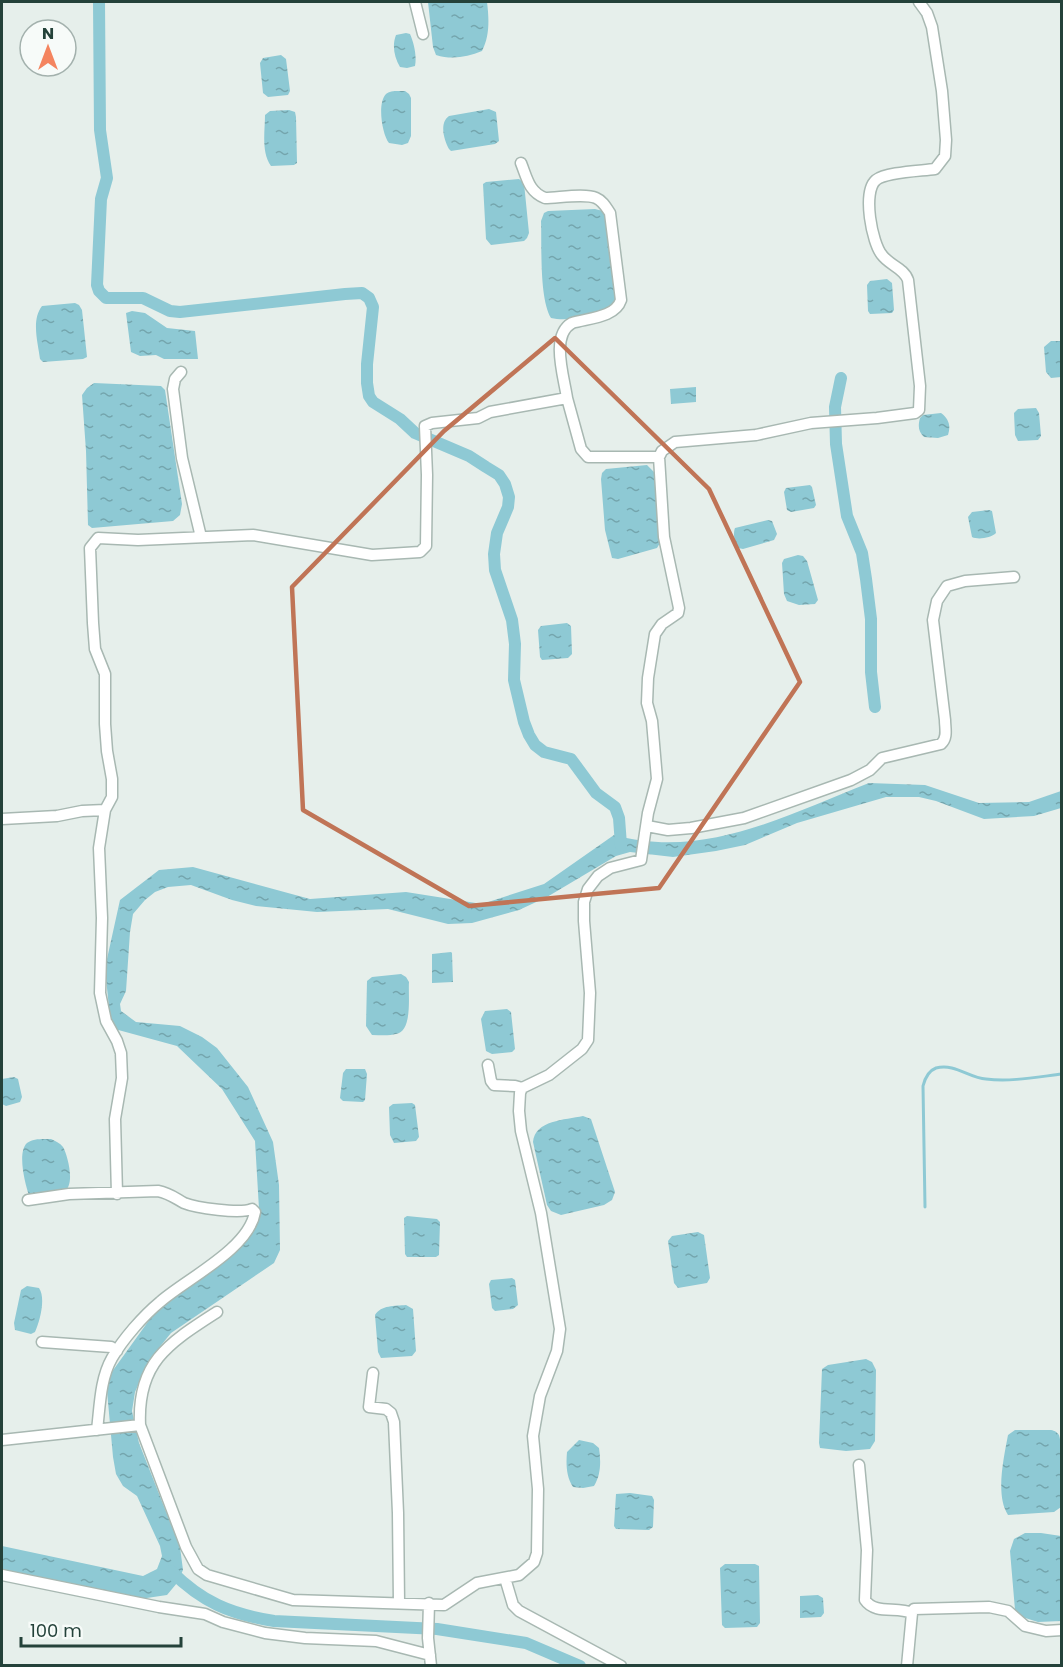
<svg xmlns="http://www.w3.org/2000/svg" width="1063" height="1667" viewBox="0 0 1063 1667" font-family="Poppins,sans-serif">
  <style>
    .water { fill: url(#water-ripples) }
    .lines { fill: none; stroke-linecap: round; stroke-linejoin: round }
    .stream { stroke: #8ec9d4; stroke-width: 3 }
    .canal { stroke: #8ec9d4; stroke-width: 12 }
    .minor-casing { stroke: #a8b8b2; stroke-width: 13 }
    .minor { stroke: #fff; stroke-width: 10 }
    .marked { fill: none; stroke: #c07456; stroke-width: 4.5; stroke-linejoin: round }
  </style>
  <defs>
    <pattern id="water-ripples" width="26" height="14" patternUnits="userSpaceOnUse" patternTransform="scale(1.5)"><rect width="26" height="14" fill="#8ec9d4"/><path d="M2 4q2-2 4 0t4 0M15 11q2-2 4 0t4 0" fill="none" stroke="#74a5ad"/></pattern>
  </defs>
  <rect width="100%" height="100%" fill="#e6efeb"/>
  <!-- water -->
  <path class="water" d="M428,2H487C489,18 490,36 482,51C467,57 452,60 436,55L433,47Z
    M406,33L410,34C414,43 417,56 415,66L407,68L400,67C394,57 392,45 396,35Z
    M281,55L286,59L290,91L288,95L268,97L263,93L260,63L263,58Z
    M405,91L409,94L411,98V136L408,143L402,145L389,143C382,134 377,103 386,94C390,90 399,91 405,91Z
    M489,109L496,112L499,141L495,144L451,151L449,149C444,140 439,123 449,116Z
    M289,110L295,112L296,117L297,163L294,165L271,166C261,152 265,131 265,115L270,111Z
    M519,179L524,183L529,233L527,238L524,241L491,245L486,239L483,184L486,182Z
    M595,209L603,211L608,218L618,289L616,307C597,313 571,323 551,318C539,298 542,245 541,221L544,213L548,211Z
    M887,279L892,283L894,310L892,313L870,314L868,311L867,285L870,281Z
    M75,303L79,305L82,310L87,357L83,359L43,362L40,359C38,343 31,320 42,306Z
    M132,311L145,313L167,328L195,331L198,359H164L156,355L140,356L131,352L126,313Z
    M1051,341H1061V377L1051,378L1046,372L1044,347Z
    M94,383L161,386L165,390L182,504L180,515L173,521L92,528L88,525L86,451L82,395L87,388Z
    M696,387V402L671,404L670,389Z
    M1036,408L1039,413L1041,436L1038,440L1018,441L1015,435L1014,413L1018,409Z
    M941,413C949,419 951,426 948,435L938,438L924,437C918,431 918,426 920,418L923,415Z
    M647,465L656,474L660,543L657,548L618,559L612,558L605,530L601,479L602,473L606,469Z
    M810,485L812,487L816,505L814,508L791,512L787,510L784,492L786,488Z
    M989,510L992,511L996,533C991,538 978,540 972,537L968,517L972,512Z
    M768,520L772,521L777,534L774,540L743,549L738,548C734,543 733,533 735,528Z
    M798,555L803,556L807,561L818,600L815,604L799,605L787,601L784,594L782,563L784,559Z
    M567,623L571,626L572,654L568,658L542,660L540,657L538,630L541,626Z
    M869,783L925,785L979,803L1029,802L1061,791V808L1034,816L984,819L936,801L919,797H886L797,823L745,845L716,851L673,857L630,852L616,856L547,897L519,910L472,923L448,924L388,909L317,912L256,906L232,900L191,885L168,887L155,892L145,900L133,914L130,932L126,991L120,1004L121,1011L136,1022L180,1026L202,1037L217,1048L248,1087L273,1142L279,1185L280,1250L274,1263L171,1333L150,1359L135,1392L132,1411L139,1443L180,1547L183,1570L177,1583L167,1595L140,1599L2,1573V1546L143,1576L157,1569L162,1556L160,1546L137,1496L123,1486L116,1474L113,1457L106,1380L155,1312L243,1245L259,1209L255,1141L222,1089L177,1046L111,1028L105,968L120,900L159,870L193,867L310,899L406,892L482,904L544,884L614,835C705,860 786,815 869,783Z
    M451,952L452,953L453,982L432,983V954Z
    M401,974L406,977L409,982C408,996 413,1031 396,1034C389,1036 380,1035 372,1035L366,1026L367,981L372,977Z
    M507,1009L511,1012L515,1049L512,1052L492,1054L486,1051L481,1019L485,1011Z
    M346,1069H365L367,1074L365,1100L363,1102L343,1101L340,1098L343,1073Z
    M14,1077L18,1079L22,1097L20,1102L6,1106L2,1104V1079Z
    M412,1103L415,1105L419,1137L416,1141L394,1143L390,1135L389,1107L393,1104Z
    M583,1116L591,1119L615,1192L612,1200L604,1205L561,1215L551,1211L547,1205L533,1142C535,1120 565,1120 583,1116Z
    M51,1139C55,1141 60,1143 63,1147C68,1156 76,1187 63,1192C54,1196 39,1194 29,1195C25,1184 17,1152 27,1143C33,1138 44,1139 51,1139Z
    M407,1216L437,1219L440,1222L439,1255L436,1257H407L405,1254L404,1218Z
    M698,1232L704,1235L710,1278L707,1283L678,1288L674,1283L668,1241L672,1236Z
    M512,1278L515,1280L518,1305L513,1309L495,1311L492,1308L489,1284L491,1280Z
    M27,1286L39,1288C46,1298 40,1321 35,1332L31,1334L15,1330L14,1323L21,1290Z
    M406,1305L413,1309L416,1351L412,1356L381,1358L378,1352L375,1315C381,1305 395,1306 406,1305Z
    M866,1359L872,1362L876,1370L875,1441L870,1449L846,1451L820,1448L819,1443L822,1369L828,1365Z
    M1015,1430H1051C1055,1431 1056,1431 1059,1435C1063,1447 1062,1492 1061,1507L1054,1512L1008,1515C995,1495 1004,1457 1008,1435Z
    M579,1440L593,1443L599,1448C601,1461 601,1475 594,1486L583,1488L573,1487C566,1477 566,1463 567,1452Z
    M630,1493L652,1496L654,1500L653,1527L649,1530L616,1529L614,1526L616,1494Z
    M1025,1533H1041L1061,1536V1621L1038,1622L1019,1616L1015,1610L1010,1551L1014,1539Z
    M725,1564H755L759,1566L760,1623L757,1627L725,1628L722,1625L720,1568Z
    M818,1595L823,1598L824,1613L821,1617L800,1618V1596Z"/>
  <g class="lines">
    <!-- stream -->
    <path class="stream" d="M925,1207L923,1086C925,1078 928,1071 936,1068C955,1063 969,1078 986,1079C1011,1082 1037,1077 1062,1074"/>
    <!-- canal -->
    <path class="canal" d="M99,2L100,130L107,178L101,199L97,285L99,291L106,298H143L170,311L180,312L345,294L362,293L369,298L373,307L367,364V383L369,396L373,402L400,419L415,433L469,456L486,467L499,475L505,484L509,497L508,507L497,533L494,554L495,570L512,620L515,644L514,680L524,722L529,735L535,745L544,752L571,759L596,793L615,807L619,818L621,845
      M841,378L835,407L836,444L847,516L862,553L866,579L871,619V672L875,707
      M171,1571C202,1602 230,1614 274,1621L437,1629L526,1643L580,1666"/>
    <defs>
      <path id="minor" d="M415,2L423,34
        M521,163C527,178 529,192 545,198C558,198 585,193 596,198C603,201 606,207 610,213L621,300C615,318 588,318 572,323C550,335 564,377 567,398
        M181,372L175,379L173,389L182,458L201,537
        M105,810L99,848L102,918L100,993L106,1021L117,1041L121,1053L122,1078L115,1119L117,1194
        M2,819L57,816L82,811L105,810L112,797V779L107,751L105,724V674L95,649L93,623L90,548L98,538L138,540L253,535L372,555L420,552L426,546L427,475L425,426L432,423L478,418L490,412L567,398L581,449L588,457H659
        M647,826L668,830L691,828L744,818L851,780L870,770L882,758L941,744C948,738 945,728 945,720L933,620L937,601L947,586L965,581L1014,577
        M488,1065L491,1081L494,1085L515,1086L522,1088
        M28,1200L69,1194L158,1191C169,1193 175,1198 184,1203C196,1208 240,1214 252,1209L255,1212C249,1249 186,1279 160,1302C143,1316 123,1339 112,1358C100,1379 100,1406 97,1430
        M42,1342L111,1347L117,1351
        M373,1373L369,1407L386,1409L391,1413L394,1422L398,1513L399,1603
        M140,1425C137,1362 169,1343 217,1312
        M2,1440L140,1425L186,1547L198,1569L207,1575L293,1600L444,1605L477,1583L519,1575L534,1562L537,1553L538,1489L533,1436L540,1396L557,1351L560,1329L541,1213L521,1131L519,1111L520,1093L522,1088L549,1075L582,1049L588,1040L590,993L584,921V902L588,889L598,876L610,868L641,860L648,813L657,779L652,721L647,703L648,678L655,634L662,624L678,613L679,608L664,537L659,457L662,451L675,442L756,435L811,423L877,418L915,413L919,410L920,386L908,280C904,268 889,265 882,255C872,243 862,192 876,180C886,172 921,171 935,169L945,156L946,140L942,91L932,27L927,13L919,2
        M859,1465L867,1550L865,1600C875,1615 897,1606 912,1613
        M2,1575L159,1607L205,1614L223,1622L265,1633L305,1638L376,1641L430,1655
        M505,1578L513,1605L519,1611L621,1666
        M429,1603L428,1638L431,1666
        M907,1666L912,1613L914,1609L989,1607L1008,1611L1025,1626L1046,1631L1062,1630"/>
    </defs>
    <!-- minor casing -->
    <use href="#minor" class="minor-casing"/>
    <!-- minor -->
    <use href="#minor" class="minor"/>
  </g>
  <!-- marked area -->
  <path class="marked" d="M555,338L709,489L800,682L659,888L469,906L303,810L292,587L444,431Z"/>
  <!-- border -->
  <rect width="1063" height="1667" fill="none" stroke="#24423a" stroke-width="6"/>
  <!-- north arrow -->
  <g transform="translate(48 48)"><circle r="28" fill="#f7fbf9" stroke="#a3b1ad" stroke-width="1.5"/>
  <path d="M0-4.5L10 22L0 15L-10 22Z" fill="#f4845f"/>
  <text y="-9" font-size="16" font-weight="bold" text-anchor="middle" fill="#24423a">N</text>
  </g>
  <!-- scale -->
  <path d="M21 1637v9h160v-9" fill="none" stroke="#24423a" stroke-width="3"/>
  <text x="30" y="1637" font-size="18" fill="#24423a" stroke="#f7fbf9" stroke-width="4.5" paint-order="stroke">100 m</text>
</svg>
